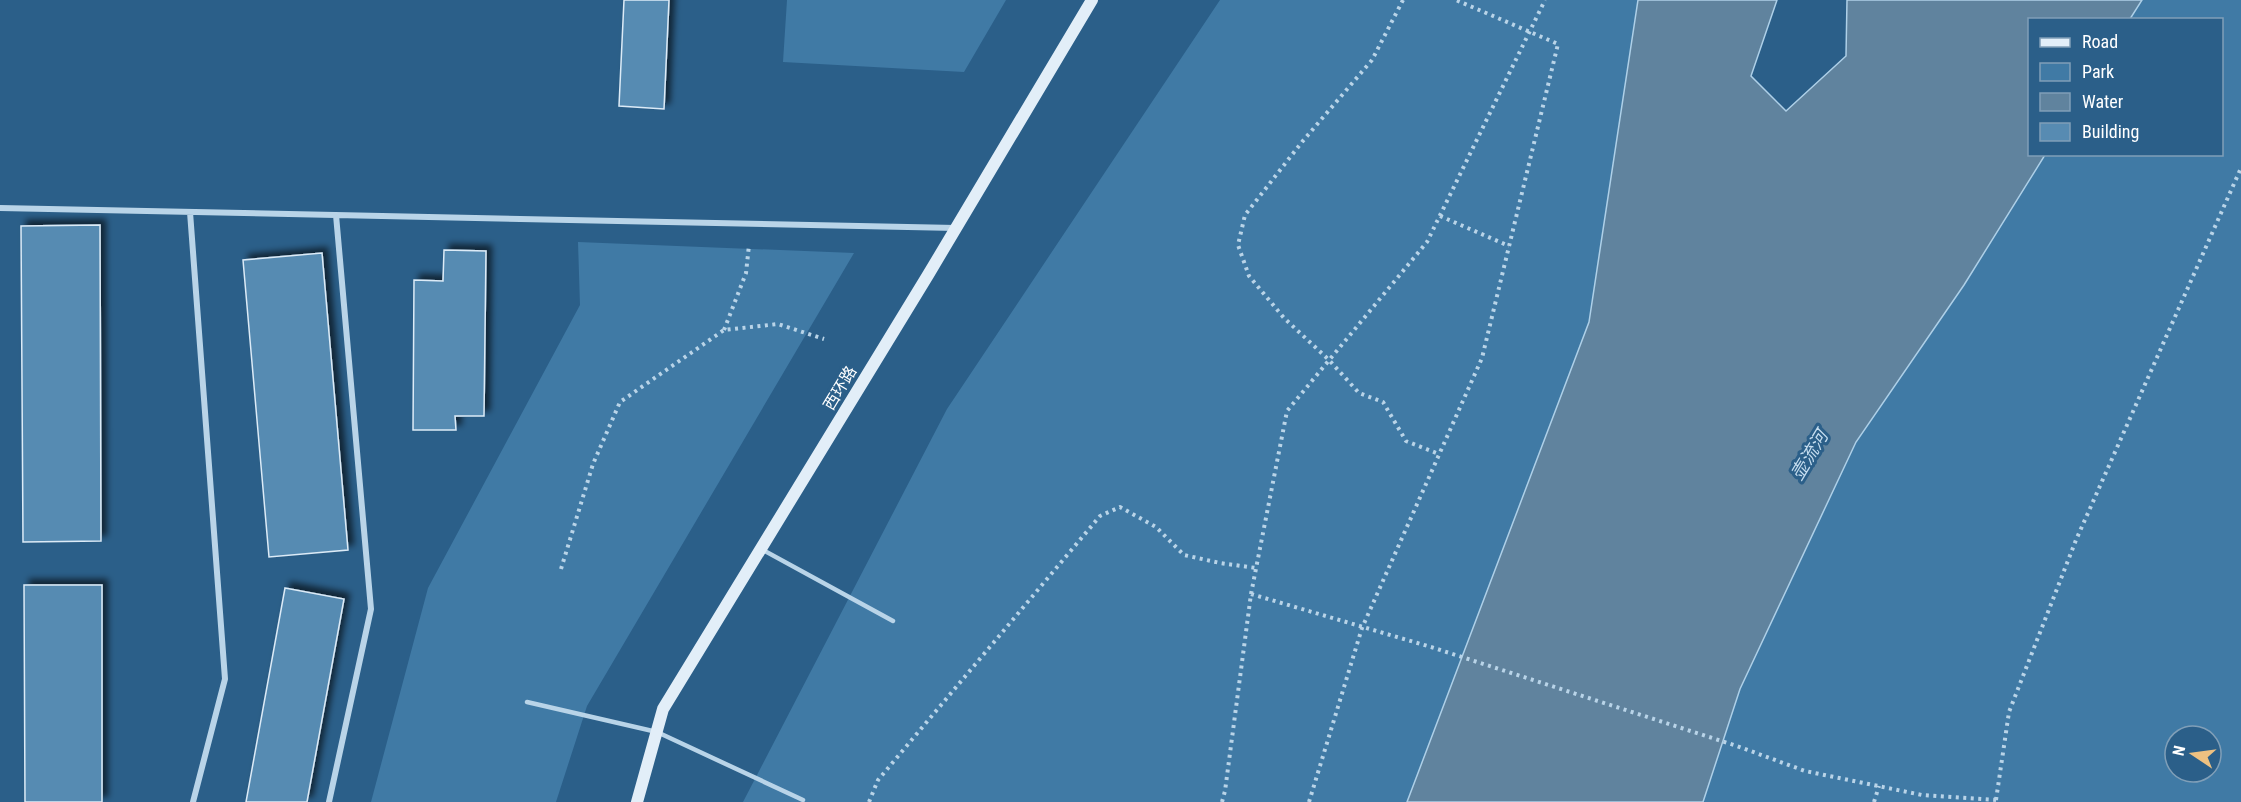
<svg xmlns="http://www.w3.org/2000/svg" width="2241" height="802" viewBox="0 0 2241 802" font-family="'Roboto Condensed','Noto Sans SC',sans-serif">
  <style>
    .green { fill: #407aa5; fill-rule: evenodd }
    .water { fill: #60839e; stroke: #aed0e8; stroke-width: 1.5 }
    .building { fill: #578bb2; stroke: #dcebf7; stroke-width: 1.5; filter: url(#shadow) }
    .lines { fill: none; stroke-linecap: round; stroke-linejoin: round }
    .path { stroke: #b9d4e8; stroke-width: 4; stroke-dasharray: 3 4.5; stroke-linecap: butt }
    .lane { stroke: #b9d4e8; stroke-width: 4.5 }
    .street { stroke: #b9d4e8; stroke-width: 6 }
    .secondary { stroke: #e2eef8; stroke-width: 12 }
    .labels { text-anchor: middle; dominant-baseline: central; stroke-width: 6; stroke-linejoin: round; paint-order: stroke }
    .street-label { font-size: 16px; fill: #fff; stroke: #2b5f89 }
    .water-label { font-size: 18px; font-style: italic; fill: #c5ddef; stroke: #2b5f89 }
  </style>
  <defs>
    <filter id="shadow"><feDropShadow dx="5.5" dy="-5.5" stdDeviation="3" flood-color="#0009"/></filter>
  </defs>
  <rect width="100%" height="100%" fill="#2b5f89"/>
  <!-- green -->
  <path class="green" d="M787,0H1006L964,72L783,62Z
    M1220,0H1638L1589,322L1407,802H743L947,409Z
    M2142,0H2241V802H1703L1740,689L1856,442L1964,285L2045,155L2222,154V20L2130,19ZM2175,736H2211V772H2175Z
    M578,242L854,253L587,706L556,802H371L428,588L580,305Z"/>
  <!-- water -->
  <path class="water" d="M1638,0H1777L1751,76L1786,111L1846,56L1847,0H2142L2130,19L2030,20V154L2045,155L1964,285L1856,442L1740,689L1703,802H1407L1589,322Z"/>
  <!-- building -->
  <path class="building" d="M624,0H669L664,109L619,106Z
    M100,225L101,541L23,542L21,226Z
    M444,250L486,251L484,416H455L456,430H413L414,280L443,281Z
    M322,253L348,550L269,557L243,260Z
    M24,585H102V802H25Z
    M285,588L344,599L307,802H246Z"/>
  <g class="lines">
    <!-- path -->
    <path class="path" d="M1403,0L1372,60L1302,142L1245,215L1238,245L1249,276L1284,318L1329,360L1359,393L1383,402L1406,441L1439,454
      M1440,216L1509,246
      M724,330L746,273L749,245
      M561,569L593,464L620,402L724,330L778,324L824,339
      M1251,594L1431,647L1737,746L1805,771L1922,795L1996,800L1997,802
      M1996,800L2009,712L2076,540L2241,168
      M869,802L878,780L1100,516L1120,507L1156,527L1184,555L1220,563L1256,568
      M1222,802L1225,791L1251,594L1287,411L1427,242L1545,0
      M1309,802L1362,628L1482,358L1558,44L1456,0
      M1874,802L1879,786"/>
    <!-- lane -->
    <path class="lane" d="M761,549L893,621
      M527,702L657,732L803,800"/>
    <!-- street -->
    <path class="street" d="M0,208L956,228
      M190,212L225,679L193,802
      M329,802L371,609L336,215"/>
    <!-- secondary -->
    <path class="secondary" d="M637,802L663,709L928,275L1092,0"/>
  </g>
  <g class="labels">
    <!-- street labels -->
    <g class="street-label">
      <text transform="translate(840 388) rotate(-59)">西环路</text>
    </g>
    <!-- water labels -->
    <g class="water-label">
      <text transform="translate(1809 455) rotate(-59)">壶流河</text>
    </g>
  </g>
  <!-- legend -->
  <rect x="2028" y="18" width="195" height="138" fill="#2b5f89" stroke="#809fb8" stroke-width="1.5"/>
  <rect x="2040" y="38" width="30" height="9" fill="#e2eef8" stroke="#809fb8" stroke-width="1.5"/>
  <text x="2082" y="48" font-size="18" fill="#ffffff">Road</text>
  <rect x="2040" y="63" width="30" height="18" fill="#407aa5" stroke="#809fb8" stroke-width="1.5"/>
  <text x="2082" y="78" font-size="18" fill="#ffffff">Park</text>
  <rect x="2040" y="93" width="30" height="18" fill="#60839e" stroke="#809fb8" stroke-width="1.5"/>
  <text x="2082" y="108" font-size="18" fill="#ffffff">Water</text>
  <rect x="2040" y="123" width="30" height="18" fill="#578bb2" stroke="#809fb8" stroke-width="1.5"/>
  <text x="2082" y="138" font-size="18" fill="#ffffff">Building</text>
  <!-- north arrow -->
  <g transform="translate(2193 754) rotate(283)"><circle r="28" fill="#2b5f89" stroke="#809fb8" stroke-width="1.5"/>
  <path d="M0-4.5L10 22L0 15L-10 22Z" fill="#eec181"/>
  <text y="-9" font-size="16" font-weight="bold" text-anchor="middle" fill="#ffffff">N</text>
  </g>
</svg>
